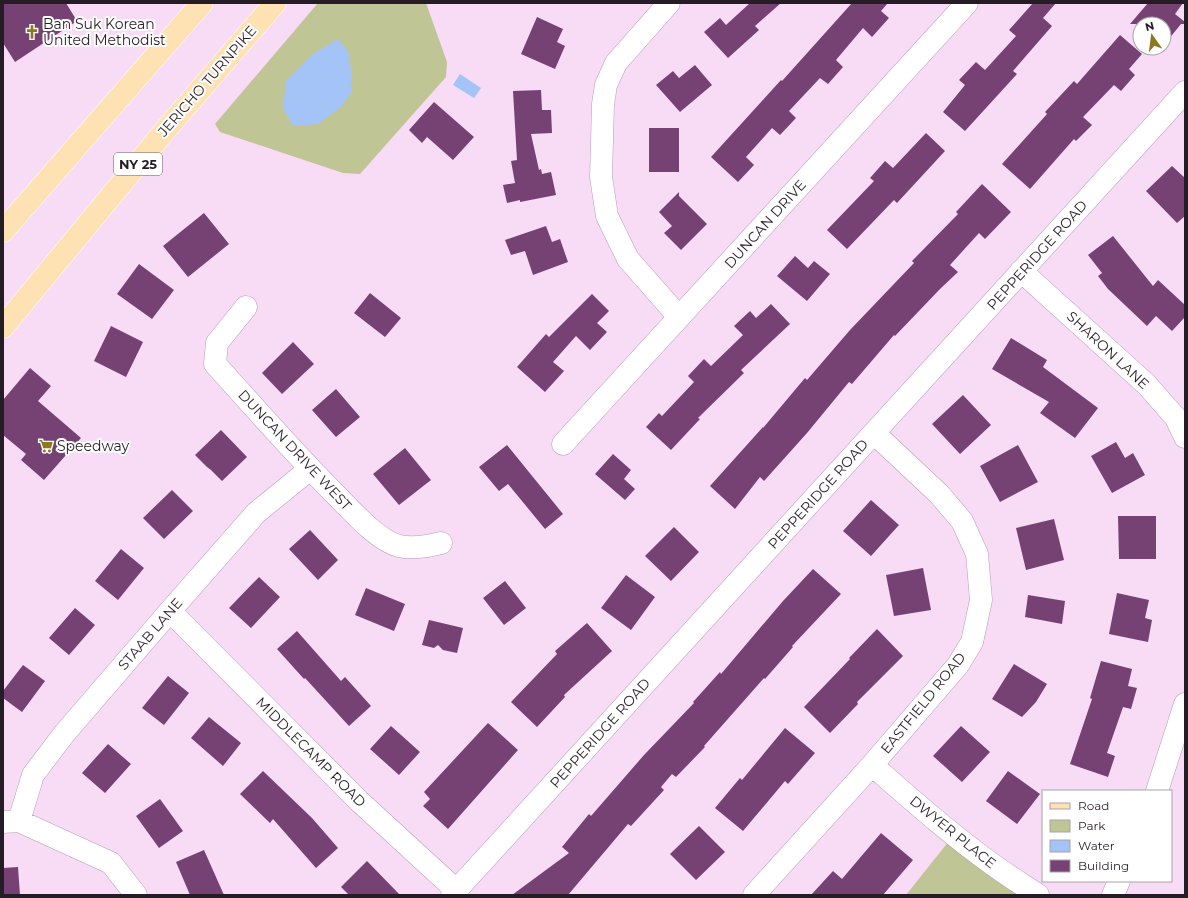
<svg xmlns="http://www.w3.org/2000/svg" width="1188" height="898" viewBox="0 0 1188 898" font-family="Montserrat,sans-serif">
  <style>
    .green { fill: #bfc595 }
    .water { fill: #a4c4f8 }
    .building { fill: #764274 }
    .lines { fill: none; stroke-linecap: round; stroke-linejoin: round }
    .minor-casing { stroke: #b89db6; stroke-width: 23 }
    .primary-casing { stroke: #fff; stroke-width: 23 }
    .minor { stroke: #fff; stroke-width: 22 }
    .primary { stroke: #fee2b4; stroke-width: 22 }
    .labels { text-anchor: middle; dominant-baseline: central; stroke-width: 4; stroke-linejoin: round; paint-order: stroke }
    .shield { fill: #fff; stroke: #676066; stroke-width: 1 }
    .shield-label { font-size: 13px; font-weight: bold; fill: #261c25 }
    .poi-label { font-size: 14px; fill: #261c25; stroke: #fff; text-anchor: start }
    .street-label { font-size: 14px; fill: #261c25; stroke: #fff }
  </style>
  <rect width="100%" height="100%" fill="#f8dbf5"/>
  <!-- green -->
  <path class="green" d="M318,3H426L447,62L446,77L360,174L343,173L220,132L215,124Z
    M949,841L1022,895H906Z"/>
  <!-- water -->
  <path class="water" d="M338,39L348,51L352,75L351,93L341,107L318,124L293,126L283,108L286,81L313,54Z
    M460,74L481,88L474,98L453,85Z"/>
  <!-- building -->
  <path class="building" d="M3,3H66L77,21L15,62L3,43Z
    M750,3H781L755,26L759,30L728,58L704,32L720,18L726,25Z
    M852,3H888L881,11L889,18L872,37L863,28L836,60L843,67L828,84L820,78L789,111L796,118L780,135L772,128L746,157L754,165L738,182L711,157L781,80L782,81Z
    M1033,3H1056L1043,18L1052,26L1013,71L1017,74L965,131L943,112L965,85L959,80L976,62L985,70L1016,36L1009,30Z
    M1148,3H1183L1175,14L1185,22V24H1181L1164,45V24H1130Z
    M537,17L563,29L557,42L565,46L555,69L521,54Z
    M1120,35L1142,54L1129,69L1135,75L1121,91L1114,85L1083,117L1092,125L1076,141L1074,139L1030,189L1002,164L1047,114L1045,112L1074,81L1077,84Z
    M695,65L712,85L680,112L656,85L673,71L679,78Z
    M541,90L542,110H551L552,133L531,134L539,170L541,169L542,174L551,172L556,195L520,202V200L507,203L503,185L515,183L511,161L517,160L513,91Z
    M434,102L474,137L453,160L427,137L422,143L409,130Z
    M649,128H679V172H649Z
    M926,133L945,151L897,203L894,200L847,249L827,230L874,181L870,178L885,161L893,168Z
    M1172,166L1185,178V216L1177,223L1146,191Z
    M982,184L1011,212L985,239L979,233L950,265L958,272L940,289L895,336L894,335L852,384L849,382L807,433L764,481L760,477L735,509L710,486L763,427V428L805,378L807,380L850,330L914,263L912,261L958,214L956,212Z
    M679,192V196L707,224L681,250L664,233L672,226L659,212Z
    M204,213L229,244L188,277L163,246Z
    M546,226L552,242L560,239L568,262L533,275L525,251L511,255L505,240Z
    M1113,236L1153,286L1158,280L1185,305V317L1172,331L1156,316L1147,326L1108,289L1098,276L1102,273L1088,255Z
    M795,256L808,268L814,261L830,274L807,301L777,276Z
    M139,264L174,290L152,319L117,294Z
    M370,293L401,318L385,337L354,313Z
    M592,294L609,311L597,323L607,332L590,350L576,336L553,362L564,371L545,392L517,367L546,334L549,337Z
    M771,304L790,324L741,370L744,373L698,418L700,419L671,450L646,427L659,413L662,416L694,382L688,376L704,359L711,366L743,335L734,326L750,311L756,318Z
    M111,326L143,342L126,377L94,361Z
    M1011,338L1047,360L1043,367L1098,408L1075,438L1040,413L1049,402L992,369Z
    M293,342L314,364L282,394L262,373Z
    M30,368L51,386L38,401L81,438L44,480L21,460L26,454L3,435V400Z
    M336,389L360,417L336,437L312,410Z
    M963,395L991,425L960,454L932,424Z
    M221,430L247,457L222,481L211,470L207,467L195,455Z
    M1116,442L1125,458L1133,453L1145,475L1112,493L1091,456Z
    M507,445L563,514L545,529L508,484L499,491L479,467Z
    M1018,445L1038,482L1000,502L980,466Z
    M405,448L431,480L399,505L373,474Z
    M613,454L631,470L624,479L635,489L625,500L595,474Z
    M172,490L193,511L164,539L143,518Z
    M871,500L899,525L871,556L843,531Z
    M1118,516H1156V559H1119Z
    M1054,519L1064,560L1026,570L1016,528Z
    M674,527L699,552L671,581L645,556Z
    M310,530L338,560L318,580L289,549Z
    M121,549L144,568L118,600L95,581Z
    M923,568L931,610L894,616L886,575Z
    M813,569L841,594L792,646L793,647L765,679L764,678L704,746L705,747L676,777L672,774L661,787L664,790L631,826L628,824L568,895H512L569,853L562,847L589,814L591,816L644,755L694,703L693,702L720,672L721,674L783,601Z
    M626,575L655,597L631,630L601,608Z
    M259,577L280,597L251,628L229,608Z
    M505,581L526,608L504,625L483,598Z
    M366,588L405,604L394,631L355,615Z
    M1117,593L1149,600L1145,618L1152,620L1148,642L1109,634Z
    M1028,595L1065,601L1062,624L1025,617Z
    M75,608L95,625L69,655L49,638Z
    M429,620L463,628L457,653L443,650L438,645L434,648L422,645Z
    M587,623L612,651L564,695L565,697L537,727L511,702L557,654L555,651Z
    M877,629L903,656L857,702L858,704L830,733L804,707L850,659L849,658Z
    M297,631L341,681L345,677L371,706L349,726L305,678L304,679L277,649Z
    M1101,661L1132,669L1128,686L1137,688L1131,709L1123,707L1107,753L1115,756L1108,777L1070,764L1092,699L1090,698Z
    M1014,664L1047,684L1036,702L1022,717L992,699Z
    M23,665L45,681L22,712L3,698V691Z
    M168,676L189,693L164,725L142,708Z
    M209,717L241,743L223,766L191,738Z
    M488,723L518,750L448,829L423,806L430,799L424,792Z
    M391,726L420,752L399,775L370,749Z
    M961,726L990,752L962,782L933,756Z
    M785,728L815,753L788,784L785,781L743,831L715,808L740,778L742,780Z
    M108,744L131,764L105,793L82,773Z
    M263,771L312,818L338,848L316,868L273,819L270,823L240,794Z
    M1008,771L1040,794L1017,824L986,801Z
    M160,799L183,831L159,848L136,816Z
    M699,826L725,852L696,880L670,854Z
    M881,833L913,860L883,895H811L833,871L842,879Z
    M204,850L224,895H190L176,862Z
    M367,861L400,895H349L341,887Z
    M18,867L20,895H3V868Z"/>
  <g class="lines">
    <defs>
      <path id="minor" d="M669,3L616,63L606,85L603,104L601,177L607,216L628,259L679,317
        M1021,271L1147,385L1176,418L1185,437
        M246,307L217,343L215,364C255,408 294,453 336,495C352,511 378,541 399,546C412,549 429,546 441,543
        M563,444L967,3
        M170,611L359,801L456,890
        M872,765C911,799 950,834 992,864C1007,875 1023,885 1038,895
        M1157,791L1185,704
        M19,821L33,775L64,734L170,611L256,513L310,469
        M3,822L19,821L111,863L136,895
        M452,895L1185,92
        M754,895L872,765L958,665L972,642L981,600L977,554L962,521L939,494L874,433
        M1113,895L1119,881"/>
      <path id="primary" d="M3,231L202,3
        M3,327L168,127L275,3"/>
    </defs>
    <!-- minor casing -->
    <use href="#minor" class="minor-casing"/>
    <!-- primary casing -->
    <use href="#primary" class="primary-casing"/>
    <!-- minor -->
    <use href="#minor" class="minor"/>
    <!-- primary -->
    <use href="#primary" class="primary"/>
  </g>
  <!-- icons -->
  <defs>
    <symbol id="church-bare" viewBox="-9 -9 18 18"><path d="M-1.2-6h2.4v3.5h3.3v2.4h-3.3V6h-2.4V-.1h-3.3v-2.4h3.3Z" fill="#8d781d" stroke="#fff" stroke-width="2.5" paint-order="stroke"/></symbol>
    <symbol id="supermarket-bare" viewBox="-9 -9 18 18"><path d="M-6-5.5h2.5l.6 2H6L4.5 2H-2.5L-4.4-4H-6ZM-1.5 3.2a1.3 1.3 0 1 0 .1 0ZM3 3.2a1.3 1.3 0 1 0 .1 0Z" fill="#8d781d" stroke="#fff" stroke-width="2.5" paint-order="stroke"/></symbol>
  </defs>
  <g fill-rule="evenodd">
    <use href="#church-bare" x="22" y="22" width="20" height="20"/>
    <use href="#supermarket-bare" x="36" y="436" width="20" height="20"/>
  </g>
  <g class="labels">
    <!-- shield labels -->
    <rect class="shield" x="114" y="153" width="48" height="22" rx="3"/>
    <g class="shield-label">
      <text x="138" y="164">NY 25</text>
    </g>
    <!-- poi labels -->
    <g class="poi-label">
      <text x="43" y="24">Ban Suk Korean<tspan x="43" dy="16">United Methodist</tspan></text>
      <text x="57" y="446">Speedway</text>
    </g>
    <!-- street labels -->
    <g class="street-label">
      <text transform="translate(207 81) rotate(-49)">JERICHO TURNPIKE</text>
      <text transform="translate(765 224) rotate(-48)">DUNCAN DRIVE</text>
      <text transform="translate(1037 255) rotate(-48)">PEPPERIDGE ROAD</text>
      <text transform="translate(1108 350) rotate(43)">SHARON LANE</text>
      <text transform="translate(295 450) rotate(47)">DUNCAN DRIVE WEST</text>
      <text transform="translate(818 494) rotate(-48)">PEPPERIDGE ROAD</text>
      <text transform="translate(150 634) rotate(-49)">STAAB LANE</text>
      <text transform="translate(923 703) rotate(-51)">EASTFIELD ROAD</text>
      <text transform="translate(600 733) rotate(-48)">PEPPERIDGE ROAD</text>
      <text transform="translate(311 752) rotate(45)">MIDDLECAMP ROAD</text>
      <text transform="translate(953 832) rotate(39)">DWYER PLACE</text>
    </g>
  </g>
  <!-- border -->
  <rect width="1188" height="898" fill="none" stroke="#261c25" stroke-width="8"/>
  <!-- legend -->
  <rect x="1042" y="790" width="130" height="92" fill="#ffffff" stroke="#a8a4a8"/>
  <rect x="1050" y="803" width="20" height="6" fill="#fee2b4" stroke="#a8a4a8"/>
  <text x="1078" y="810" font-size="12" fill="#261c25">Road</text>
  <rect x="1050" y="820" width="20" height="12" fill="#bfc595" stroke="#a8a4a8"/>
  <text x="1078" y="830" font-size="12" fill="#261c25">Park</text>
  <rect x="1050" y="840" width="20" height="12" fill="#a4c4f8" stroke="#a8a4a8"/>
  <text x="1078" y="850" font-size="12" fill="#261c25">Water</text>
  <rect x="1050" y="860" width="20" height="12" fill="#764274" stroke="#a8a4a8"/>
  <text x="1078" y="870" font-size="12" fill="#261c25">Building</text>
  <!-- north arrow -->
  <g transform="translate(1152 36) rotate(346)"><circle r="19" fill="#ffffff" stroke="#a8a4a8"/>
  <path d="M0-3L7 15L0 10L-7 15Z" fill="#8d781d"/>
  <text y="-6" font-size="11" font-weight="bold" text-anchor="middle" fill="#261c25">N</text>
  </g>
</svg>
